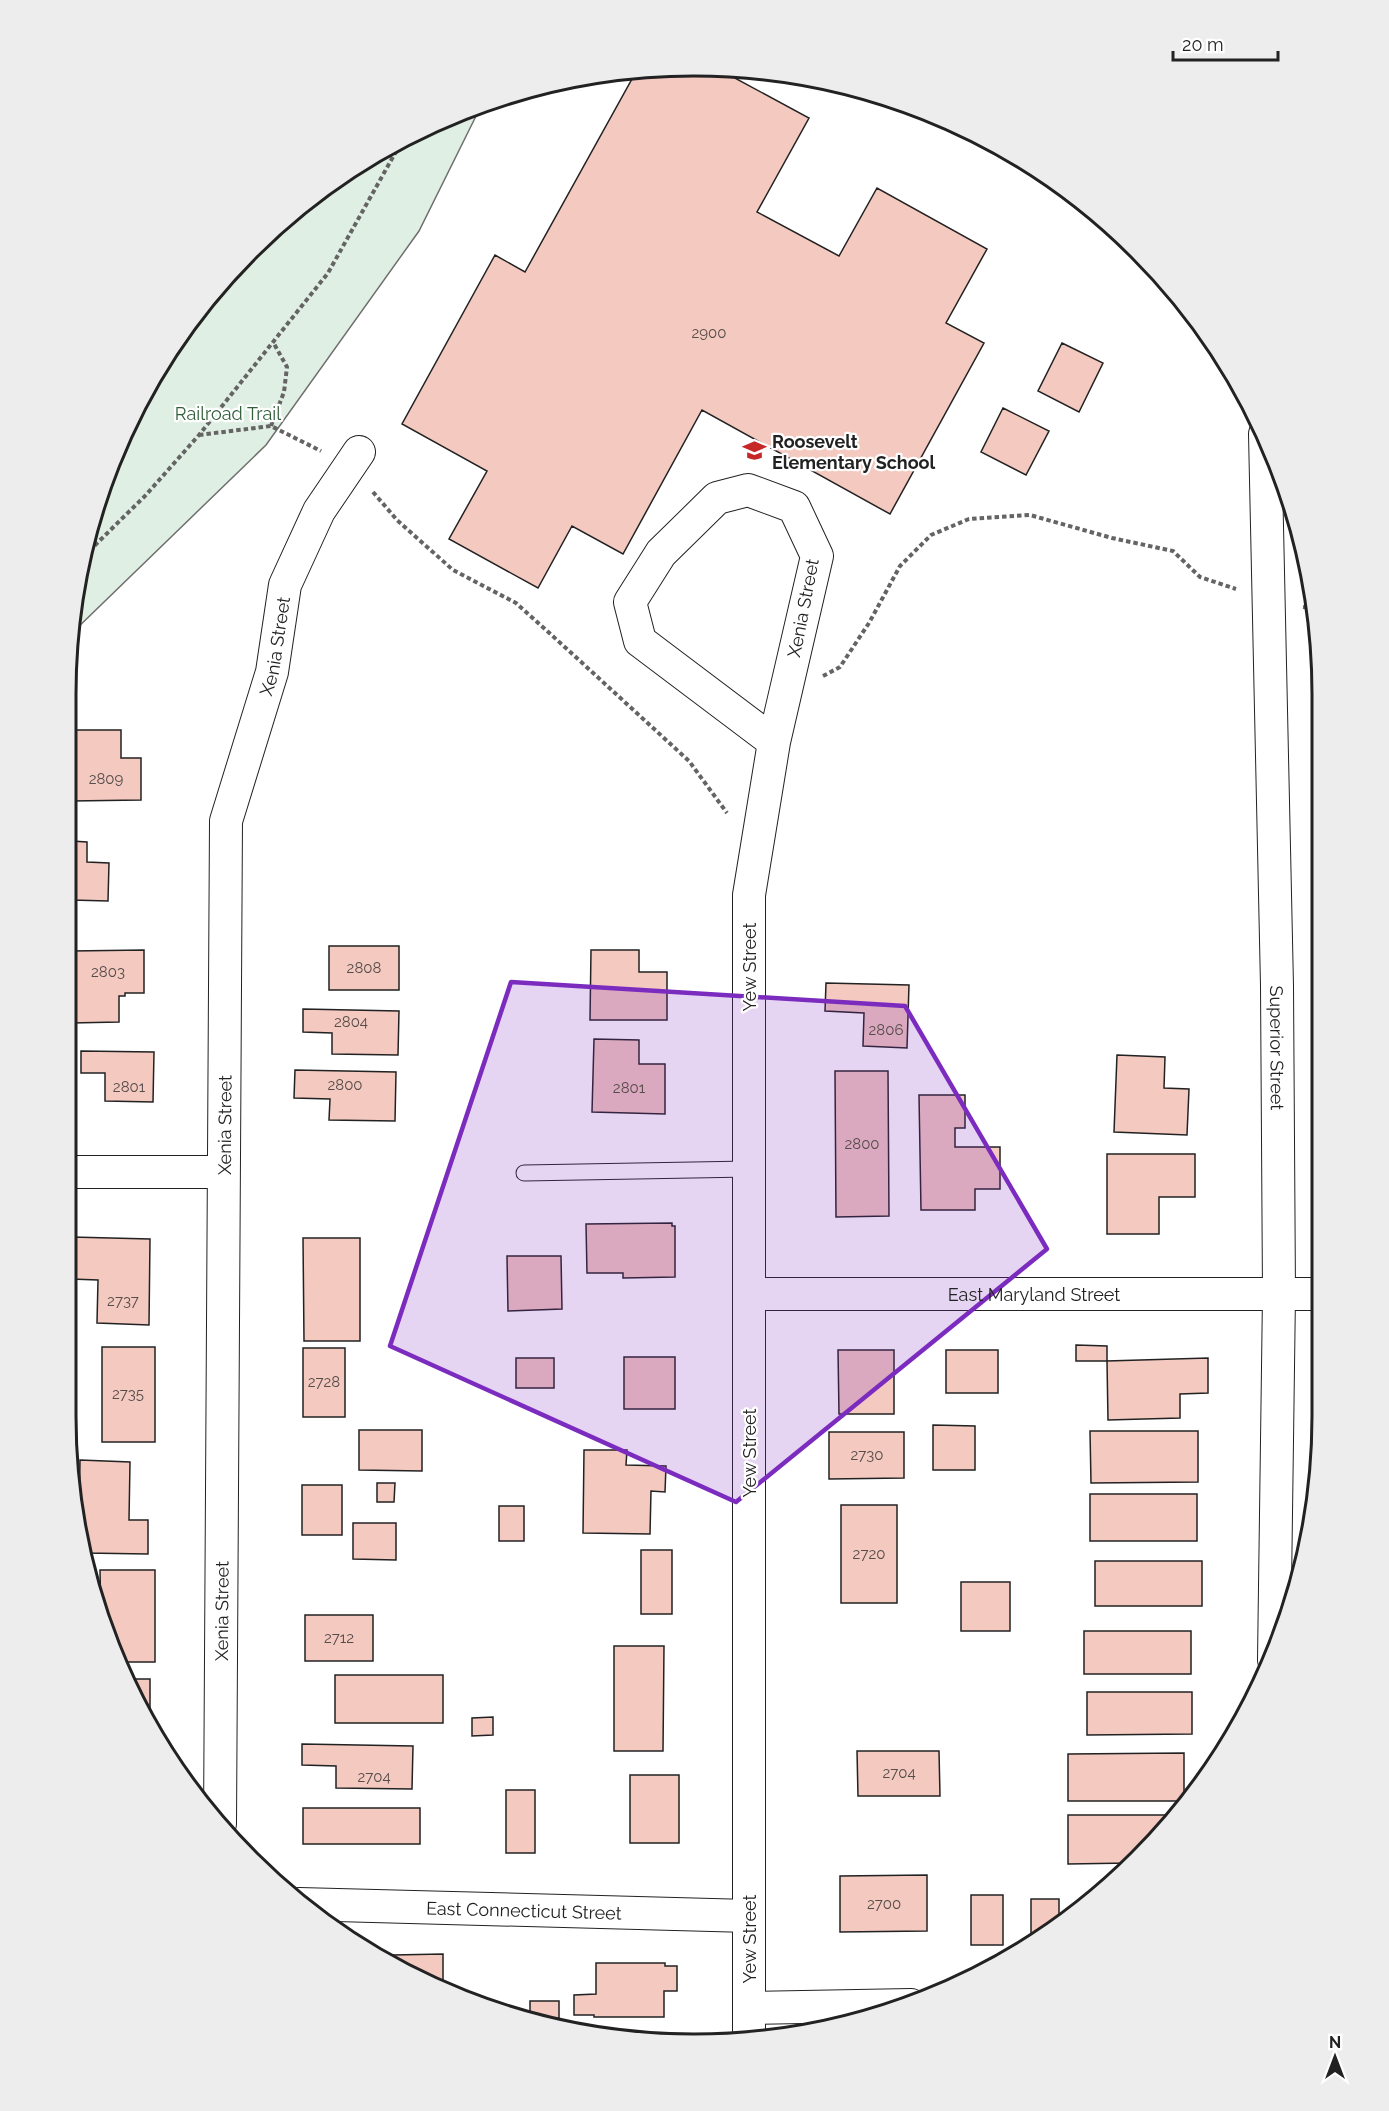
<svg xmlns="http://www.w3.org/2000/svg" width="1389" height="2111" viewBox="0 0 1389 2111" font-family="Raleway,sans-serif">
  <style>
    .green { fill: #e0efe3; stroke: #6f6f6f; stroke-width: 1.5 }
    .building { fill: #f3c9c0; stroke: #222; stroke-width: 1.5 }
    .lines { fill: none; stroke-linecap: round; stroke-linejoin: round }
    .lane-casing { stroke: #222; stroke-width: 17 }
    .street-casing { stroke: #222; stroke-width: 34 }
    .path { stroke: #646464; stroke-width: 4; stroke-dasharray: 4.5 3; stroke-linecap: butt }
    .lane { stroke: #fff; stroke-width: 15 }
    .street { stroke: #fff; stroke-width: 32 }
    .marked { fill: #7b2cbf; fill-opacity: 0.2; stroke: #7b2cbf; stroke-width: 4.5; stroke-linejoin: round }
    .labels { text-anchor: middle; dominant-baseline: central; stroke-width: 4.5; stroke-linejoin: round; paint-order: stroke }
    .number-label { font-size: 15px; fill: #564c4a }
    .park-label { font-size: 18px; fill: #2f5e38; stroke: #fff }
    .poi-label { font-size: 18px; font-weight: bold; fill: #222; stroke: #fff; text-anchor: start }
    .street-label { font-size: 18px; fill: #222; stroke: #fff }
    .rim { fill: none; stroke: #222; stroke-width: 3 }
  </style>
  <rect width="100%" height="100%" fill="#fff"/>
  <!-- green -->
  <path class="green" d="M481,106L419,231L266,445L71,634V612L99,493L131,417L222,280L312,196L416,131Z"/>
  <!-- building -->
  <path class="building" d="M653,67L720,70L809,118L757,212L839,256L877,188L987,249L946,323L984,343L890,514L702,410L623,554L572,526L538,588L449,539L487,471L402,424L495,255L525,272L637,70Z
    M1062,343L1103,363L1079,412L1038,391Z
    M1003,408L1049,431L1026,475L981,452Z
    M71,730H121V758H141V800L71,801Z
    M71,841L87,842V862L109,863L108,901L71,900Z
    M329,946H399V990H329Z
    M144,950V993H125V996H119V1022L71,1023V951Z
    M591,950H639V972H667V1020H590Z
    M826,983L909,985L907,1048L863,1046L864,1013L825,1011Z
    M303,1009L399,1011L398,1055L332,1054V1033L303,1032Z
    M594,1039L639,1040V1064H665V1114L592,1112Z
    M81,1051L154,1052L153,1102L105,1101V1073H81Z
    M1117,1055L1165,1057L1164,1088L1189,1089L1187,1135L1114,1132Z
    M295,1070L396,1072L395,1121L329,1120L330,1099L294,1098Z
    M835,1071H888L889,1216L836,1217Z
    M919,1095H965V1128H955V1147H1000V1189H975V1210H921Z
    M1107,1154H1195V1197H1159V1234H1107Z
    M672,1223V1226H675V1277L623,1278V1273H587L586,1224Z
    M71,1237L150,1239L149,1325L97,1323L98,1280L71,1279Z
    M303,1238H360V1341H304Z
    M507,1256H561L562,1309L508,1311Z
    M1076,1345L1107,1346V1361H1076Z
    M102,1347H155V1442H102Z
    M303,1348H345V1417H303Z
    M838,1350H894V1414H839Z
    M946,1350H998V1393H946Z
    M624,1357H675V1409H624Z
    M516,1358H554V1388H516Z
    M1208,1358V1393L1180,1394V1418L1108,1420L1107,1361Z
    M933,1425L975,1426V1470H933Z
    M359,1430H422V1471L359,1470Z
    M1090,1431H1198V1482L1091,1483Z
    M829,1432H904V1478L829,1479Z
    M584,1450H627L626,1465L666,1466L665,1492L651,1491L650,1534L583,1533Z
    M80,1460L130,1462L129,1520H148V1554L84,1553L79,1531Z
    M377,1483H395L394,1502H377Z
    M302,1485H342V1535H302Z
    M1090,1494H1197V1541H1090Z
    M841,1505H897V1603H841Z
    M499,1506H524V1541H499Z
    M353,1523H396V1560L353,1559Z
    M641,1550H672V1614H641Z
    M1095,1561H1202V1606H1095Z
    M100,1570H155V1662H121L101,1621Z
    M961,1582H1010V1631H961Z
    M305,1615H373V1661H305Z
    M1084,1631H1191V1674H1084Z
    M614,1646H664L663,1751H614Z
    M335,1675H443V1723H335Z
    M129,1679H150V1721Z
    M1087,1692H1192V1734L1087,1735Z
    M493,1717V1735L472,1736V1718Z
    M302,1744L413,1746L412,1789L336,1788V1766L302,1765Z
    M857,1751H939L940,1796H858Z
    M1184,1753V1801H1068V1754Z
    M630,1775H679V1843H630Z
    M506,1790H535V1853H506Z
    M303,1808H420V1844H303Z
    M1068,1815H1179L1167,1831L1130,1863L1068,1864Z
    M927,1875V1931L840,1932V1876Z
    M971,1895H1003V1945H971Z
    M1031,1899H1059V1925L1037,1943H1031Z
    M443,1954V1984H432L393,1967V1955Z
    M596,1963H665V1966H677V1991H664V2017H594V2015H574V1995L596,1994Z
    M530,2001H559V2018L530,2019Z
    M568,2032L665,2033V2042L572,2033Z"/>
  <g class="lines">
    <defs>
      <path id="lane" d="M524,1173L749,1169"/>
      <g id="street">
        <path id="s1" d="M1265,434L1277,986L1279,1294L1274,1660"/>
        <path d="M71,1172H223"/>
        <path id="s2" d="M749,1294H1319"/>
        <path id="s3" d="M220,1824L226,821L272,672L285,585L319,511L359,452"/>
        <path id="s4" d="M299,1904L749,1916"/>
        <path d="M749,2008L911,2005"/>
        <path d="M749,2038V895L774,742L640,641L630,602L661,553L717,498L748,490L794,507L817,556L774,742"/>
      </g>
    </defs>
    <!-- lane casing -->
    <use href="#lane" class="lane-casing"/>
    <!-- street casing -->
    <use href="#street" class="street-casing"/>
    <!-- path -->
    <path class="path" d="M271,426L284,392L287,367L273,342
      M199,435L271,426L321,451
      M373,492L397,520L453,570L516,603L567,649L689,761L727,813
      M84,556L145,496L199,435L328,273L403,139
      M1303,607L1314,608
      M823,676L840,667L869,623L900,566L931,535L969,519L1030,515L1112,538L1173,551L1200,577L1236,589"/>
    <!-- lane -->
    <use href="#lane" class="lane"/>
    <!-- street -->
    <use href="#street" class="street"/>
  </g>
  <!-- marked area -->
  <path class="marked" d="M511,982L905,1006L1047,1249L736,1502L390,1346Z"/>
  <!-- icons -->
  <defs>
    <symbol id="school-bare" viewBox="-9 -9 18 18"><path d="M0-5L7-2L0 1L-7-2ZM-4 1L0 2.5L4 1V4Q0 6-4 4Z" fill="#c62828" stroke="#fff" stroke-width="2.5" paint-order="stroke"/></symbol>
  </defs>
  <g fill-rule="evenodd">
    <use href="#school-bare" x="738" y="434" width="33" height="33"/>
  </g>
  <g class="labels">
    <!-- number labels -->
    <g class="number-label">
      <text x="709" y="333">2900</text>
      <text x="106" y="779">2809</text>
      <text x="364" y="968">2808</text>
      <text x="108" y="972">2803</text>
      <text x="351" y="1022">2804</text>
      <text x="886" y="1030">2806</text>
      <text x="345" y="1085">2800</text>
      <text x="129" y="1087">2801</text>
      <text x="629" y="1088">2801</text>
      <text x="862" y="1144">2800</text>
      <text x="123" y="1301">2737</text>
      <text x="324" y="1382">2728</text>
      <text x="128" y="1394">2735</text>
      <text x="867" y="1455">2730</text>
      <text x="869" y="1554">2720</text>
      <text x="339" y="1638">2712</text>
      <text x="899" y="1773">2704</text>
      <text x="374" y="1777">2704</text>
      <text x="884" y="1904">2700</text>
    </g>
    <!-- park labels -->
    <g class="park-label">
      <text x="228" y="413">Railroad Trail</text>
    </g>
    <!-- poi labels -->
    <g class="poi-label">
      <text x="772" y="441">Roosevelt<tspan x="772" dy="21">Elementary School</tspan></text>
    </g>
    <!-- street labels -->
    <g class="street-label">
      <text transform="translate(803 608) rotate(-79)">Xenia Street</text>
      <text stroke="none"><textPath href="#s3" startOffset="1185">Xenia Street</textPath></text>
      <text transform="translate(749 967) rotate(-90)">Yew Street</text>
      <text stroke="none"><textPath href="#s1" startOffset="614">Superior Street</textPath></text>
      <text stroke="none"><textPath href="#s3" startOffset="699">Xenia Street</textPath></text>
      <text stroke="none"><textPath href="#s2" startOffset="285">East Maryland Street</textPath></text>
      <text transform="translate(749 1453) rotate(-90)">Yew Street</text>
      <text stroke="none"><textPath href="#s3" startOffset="213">Xenia Street</textPath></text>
      <text stroke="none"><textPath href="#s4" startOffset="225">East Connecticut Street</textPath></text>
      <text transform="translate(749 1939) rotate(-90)">Yew Street</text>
    </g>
  </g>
  <!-- crop -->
  <path d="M0 0H1389V2111H0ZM694 76H694A618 618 0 0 1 1312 694V1416A618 618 0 0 1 694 2034H694A618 618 0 0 1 76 1416V694A618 618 0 0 1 694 76Z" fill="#ededed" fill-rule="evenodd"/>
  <path class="rim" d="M694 76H694A618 618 0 0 1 1312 694V1416A618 618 0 0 1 694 2034H694A618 618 0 0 1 76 1416V694A618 618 0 0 1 694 76Z"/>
  <!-- north arrow -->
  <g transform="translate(1335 2057)" stroke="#ffffff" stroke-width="4.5" paint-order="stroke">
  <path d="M0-4.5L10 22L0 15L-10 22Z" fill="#222222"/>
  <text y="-9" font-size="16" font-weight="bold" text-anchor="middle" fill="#222222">N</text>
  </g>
  <!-- scale -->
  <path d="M1173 51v9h105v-9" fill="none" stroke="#222222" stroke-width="3"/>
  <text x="1182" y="51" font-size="18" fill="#222222" stroke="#ffffff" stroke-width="4.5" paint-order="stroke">20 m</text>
</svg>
